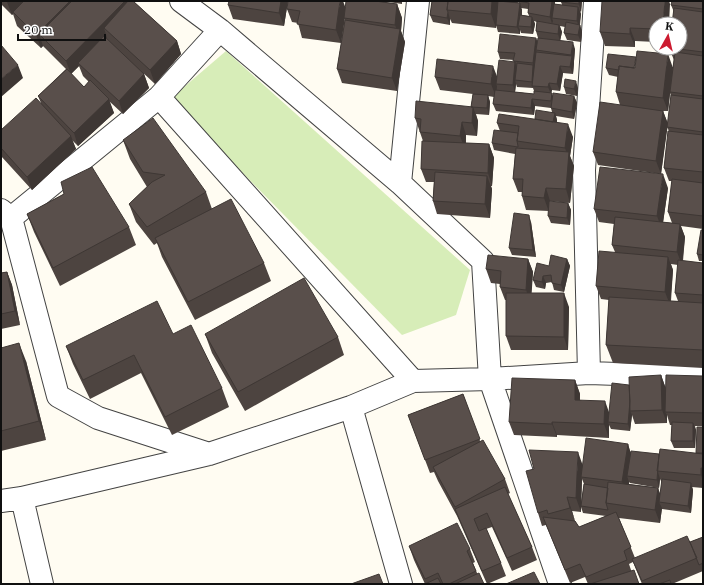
<svg xmlns="http://www.w3.org/2000/svg" width="704" height="585" viewBox="0 0 704 585" font-family="'IBM Plex Serif',serif">
  <style>
    .green { fill: #d7edb8 }
    .lines { fill: none; stroke-linecap: round; stroke-linejoin: round }
    .minor-casing { stroke: #434343; stroke-width: 24 }
    .minor { stroke: #fff; stroke-width: 22 }
    .wall { fill: #4d4440; fill-rule: evenodd }
    .shaded-wall { fill: #3e3734 }
    .building { fill: #594f4b; stroke: #3e3734 }
  </style>
  <rect width="100%" height="100%" fill="#fffcf2"/>
  <!-- green -->
  <path class="green" d="M226,51L470,270L456,315L402,335L170,99Z"/>
  <g class="lines">
    <defs>
      <path id="minor" d="M181,1L220,30L400,183L483,261L490,379L560,584
        M159,97L413,381
        M400,183L418,1
        M1,210L11,218L58,396L98,418L209,454
        M11,218L159,97L220,30
        M589,373L584,170L595,1
        M351,407L401,584
        M22,498L42,584
        M1,501L22,498L209,454L351,407L413,381L490,379L589,373L703,377"/>
    </defs>
    <!-- minor casing -->
    <use href="#minor" class="minor-casing"/>
    <!-- minor -->
    <use href="#minor" class="minor"/>
  </g>
  <!-- wall -->
  <path class="wall" d="M1,1H133L177,41L181,54L155,84L139,69L144,74L149,88L123,114L109,101L114,113L78,146L72,140L76,149L32,190L1,156V130L41,103L38,96L66,69L43,46L41,48L17,26L13,14L12,15L1,4ZM79,66L83,76L89,82L84,87L71,74Z
    M288,1L284,26L233,19L228,5Z
    M377,1L397,4L402,18L401,31L405,42L397,91L342,83L337,69L345,20V18L341,43L302,38L298,23L292,22L287,9L346,7Z
    M381,1H402V4Z
    M432,1H518L517,3H519L518,1H555V4L562,5L561,1H582L581,12L580,11L581,14L580,25L582,32L581,42L567,40L564,33L565,27L560,26L562,32L560,41L575,49L574,61V63L573,74L563,73L560,91L552,90L551,93L553,96H574L577,103L574,119L556,116L557,120V122L573,137L570,156L574,166L570,203L550,201V202L568,203L571,210L570,225L551,223L548,216L549,211L526,210L522,196V192H518L513,179L515,154L494,150L492,143L500,131L497,123L535,119L552,112L551,108L535,106L534,115L496,111L493,104L494,97L488,96L490,102L489,115L476,114L478,121L477,136L466,135V143L489,144L494,158L492,186H491L492,189L490,218L437,214L433,201L434,182H426L421,169L423,141L415,118L471,107L473,94L440,90L435,77H497L514,62V60L500,59L498,52L536,38L538,43V38L536,31L537,22L534,21L535,24L533,34L521,33L520,30V34L498,32L496,25V28L452,23L450,19V25L433,22L430,15ZM521,8L528,9V13L529,16L522,15V10ZM516,84L517,87L533,88L534,91V94L515,92Z
    M703,1V229L681,226L685,237L683,261L703,263V368L613,363L606,345L609,300L601,299L596,286L615,252L612,245L614,224L599,222L594,209L668,188L663,222L672,223L668,212L672,181H669L664,168L669,131L667,127L661,174L598,165L593,152L620,105L616,92L618,77L609,75L606,68L673,67L674,60L669,48L674,12L671,5ZM670,93L671,96L668,124L663,111H668ZM671,264L678,265L675,293L678,301H671L673,270Z
    M670,4L656,24V42L635,41V47L605,46L600,32Z
    M564,87L578,88L577,96L566,94Z
    M123,140L206,192L212,209L264,263L271,281L195,320L162,257L157,243L154,245L136,222L129,204L147,187L130,159Z
    M64,194L129,227L136,245L60,286L34,232L27,214Z
    M531,222L536,257L512,255L509,248Z
    M703,230V261H699L697,254Z
    M528,259L533,272L531,293L569,307L568,350H511L506,336V300H505L500,287V284L491,283L486,269Z
    M567,259L570,266L564,292L554,290L552,282L546,283L545,289L536,287L533,280L549,266Z
    M7,272L12,285L20,325L1,329V273Z
    M173,334L222,388L229,407L172,435L141,373L90,399L73,364L66,346Z
    M205,334L338,337L344,355L245,411L212,353Z
    M1,348L26,361L46,440L1,451Z
    M661,375L666,389V393L703,376V426H695L696,430L695,448H674L671,441L672,425H670L667,415V423L635,424L632,415L630,431L611,429L609,425V438L557,435V437L514,435L509,422L575,380L580,394V400L609,413L629,385Z
    M463,394L480,441L505,479L510,493L508,494L532,547L537,560L512,571L492,527L486,529L501,563L506,576L487,584L457,516L438,481L434,472L430,473L408,415Z
    M703,427V488L692,487L693,490L691,513L662,509V508L660,523L619,518L635,558L690,542L703,537V571L672,584H642L633,562L629,564L631,570L639,584H588L585,577L570,583L546,525L542,526L538,513L583,465L628,444L630,452L659,454L696,453ZM582,479L584,484L581,503ZM660,479L662,483L660,495L658,488L629,484V482L630,483L659,488ZM581,507L583,513L606,516L579,527L575,521L572,511L581,512Z
    M409,546L470,549L475,562L473,563L477,573L484,584H425L414,560Z"/>
  <!-- shaded-wall -->
  <path class="shaded-wall" d="M8,1H27L13,12V14L12,15L7,2Z
    M70,1H88L39,34L43,46L41,48L36,35Z
    M125,1H130L104,28L107,38L80,65L78,63L79,66L71,74L66,61Z
    M281,1H288L284,26L279,13Z
    M340,1H343L346,9L341,43L336,30Z
    M492,1H498L499,2L496,28L491,14Z
    M514,1H518L517,8Z
    M552,1H555V3L553,18H552L553,21L552,24L550,17Z
    M579,1H582L581,12L579,4Z
    M665,1H669L670,4L669,24H663Z
    M520,3L522,10L520,26H518L520,30V34L517,27Z
    M397,4L402,18L401,31L405,42L397,91L392,78L399,35L395,25Z
    M578,7L581,14L579,27L580,25L582,32L581,42L578,35L579,28L577,21Z
    M448,12L450,19V25L447,18Z
    M532,17L535,24L533,34L531,27Z
    M559,25L562,32L560,41L558,34Z
    M630,28L635,41V47L630,34Z
    M536,38L538,45L536,50L537,53L533,86L532,82L533,65V63Z
    M177,41L181,54L155,84L150,70Z
    M573,42L575,49L574,61V63L573,74L570,67L572,57L571,55Z
    M668,54L673,68L668,111L663,98Z
    M515,62L517,69L515,80L516,84L515,92L513,85Z
    M18,65L23,78L1,97V79Z
    M493,66L498,79L496,84L497,86L496,97L491,84Z
    M560,66L563,73L560,91L557,84Z
    M144,74L149,88L123,114L119,101Z
    M576,81L578,88L577,96L574,89Z
    M549,83L552,90L551,94L548,87Z
    M488,95L490,102L489,115L487,108Z
    M574,96L577,103L574,119L572,112Z
    M109,99L114,113L78,146L74,133Z
    M532,99L535,106L534,115L531,108Z
    M473,107L478,121L477,136L472,123Z
    M663,111L668,124L661,174L656,161Z
    M555,113L557,120L556,131L553,124Z
    M462,122L466,135L465,149L460,136Z
    M568,124L573,137L570,156L574,166L570,203L566,189L568,157L565,148Z
    M71,136L76,149L32,190L27,177Z
    M489,144L494,158L492,186L488,173Z
    M663,174L668,188L662,230L657,216Z
    M487,176L492,189L490,218L485,204Z
    M546,188L550,201L549,212L544,198Z
    M568,203L571,210L570,225L567,218Z
    M529,215L531,222L536,257L533,250Z
    M680,224L685,237L682,265L677,252Z
    M668,257L673,270L670,305L665,292Z
    M528,259L533,272L531,303L526,290Z
    M567,259L570,266L564,292L561,285Z
    M7,272L12,285L20,325L15,311Z
    M543,276L546,283L545,289L542,282Z
    M564,293L569,307L568,350L564,337Z
    M19,343L26,361L46,440L39,421Z
    M661,375L666,389V412H665L667,415V423L662,410Z
    M575,380L580,394L579,413L575,400Z
    M631,385L630,411L632,415L630,431L628,424Z
    M605,401L610,415L608,422L609,425V438L604,424Z
    M552,422L557,435V437L552,424Z
    M693,423L696,430L695,448L693,441Z
    M628,444L632,457L627,476L629,482L627,495L622,482Z
    M578,452L583,466L581,477L582,479L581,512L576,498Z
    M701,468L703,472V481L701,475Z
    M658,472L660,479L659,488L657,480Z
    M691,483L693,490L691,513L688,506Z
    M658,488L663,502H659L662,508L660,523L655,510Z
    M567,497L572,511L575,521L570,508Z"/>
  <!-- building -->
  <path class="building" d="M24,1H70L36,35L13,12Z
    M72,1H125L66,61L39,34Z
    M128,1H133L177,41L150,70L104,28Z
    M229,1H281L279,13L228,5Z
    M288,1H340L336,30L297,24L300,11L287,9Z
    M346,1H375L397,4L395,25L344,18Z
    M432,1H448L447,10L448,12L447,18L430,15Z
    M448,1H492L491,14L447,10Z
    M498,1L520,3L517,27L496,25Z
    M518,1H552L550,17L528,13L529,3Z
    M561,1H579V4L561,2Z
    M602,1H665L663,24H656V29L630,28V34L600,32Z
    M672,1H703V9L671,5Z
    M554,4L578,7L577,21L552,18Z
    M674,8L703,12V52L671,48H680V24H672Z
    M520,15L532,17L531,27L518,26Z
    M345,20L400,29L392,78L337,69Z
    M537,21L559,25L558,34L536,31Z
    M566,22L580,25L578,35L564,33Z
    M500,34L536,38L533,63L513,61L515,53L498,52Z
    M104,36L144,74L119,101L78,63Z
    M538,38L573,42L571,55L536,50Z
    M1,45L18,65L1,79Z
    M637,51L668,54L663,98L616,92L619,66L635,68Z
    M536,52L572,56L570,67L560,66L557,84L549,83L548,87L532,86Z
    M675,52L703,56V96L670,92Z
    M608,54L636,57L634,68L619,66V70L606,68Z
    M437,59L493,66L491,84L435,77Z
    M499,60L515,62L513,85L496,84Z
    M517,63L533,65L532,82L515,80Z
    M67,69L84,87L90,80L109,99L74,133L38,96Z
    M565,79L576,81L574,89L564,87Z
    M495,90L534,94V91L552,93L551,101L532,99L531,108L493,104Z
    M553,93L574,96L572,112L551,108Z
    M473,94L488,95L487,108L471,107Z
    M671,95L703,99V132L667,127Z
    M36,98L71,136L27,177L1,148V130Z
    M416,101L473,107L472,123L462,122L460,136L420,132L421,119L415,118Z
    M600,102L663,111L656,161L593,152Z
    M536,110L555,113L553,122L535,119Z
    M499,114L568,124L565,148L517,141L519,126L497,123Z
    M153,118L206,192L147,227L129,204L152,182L165,175L143,172L123,140Z
    M494,130L518,133L517,141L518,146V147L492,143Z
    M668,131L703,135V172L664,168Z
    M422,141L489,144L488,173L421,169Z
    M516,148L569,152L566,189L546,188L544,198L522,196L523,179H513Z
    M92,167L129,227L53,268L27,214L64,194L61,182Z
    M600,167L663,174L657,216L594,209Z
    M435,172L487,176L485,204L433,201Z
    M672,179L703,183V216L668,212Z
    M231,199L264,263L188,302L155,238Z
    M549,201L568,203L567,218L548,216Z
    M514,213L529,215L533,250L509,248Z
    M615,217L680,224L677,252L612,245Z
    M701,230H703V255L697,254Z
    M599,251L668,257L665,292L596,286Z
    M488,255L528,259L526,290L500,287L501,271L486,269Z
    M551,255L567,259L561,285L552,283L551,275L543,276L542,282L533,280L537,263L549,266Z
    M678,260L703,263V295L675,293Z
    M7,272L15,311L1,314V273Z
    M304,278L338,337L238,392L205,334Z
    M506,293H564V337L506,336Z
    M609,297L703,303V350L606,345Z
    M157,301L173,334L191,325L222,388L165,417L134,355L83,380L66,346Z
    M19,343L39,421L1,431V348Z
    M661,375L662,410L630,411L629,377Z
    M666,375L703,376V413L665,412Z
    M512,378L575,380V400L605,401L604,424L552,422V424L509,422Z
    M612,383L629,385L630,401L628,424L608,422Z
    M463,394L480,439L425,460L408,415Z
    M672,422L693,423V441H671Z
    M697,427H703V453H696Z
    M586,438L628,444L622,482L581,477Z
    M483,440L505,479L455,507L433,467Z
    M660,449L703,454V468H701V475L657,471Z
    M529,450L578,452L576,498L567,497L570,508L548,514L547,510L538,513L526,471L534,469Z
    M631,451L659,454L657,480L627,476Z
    M662,479L691,483L688,506L659,502Z
    M608,482L658,488L655,510L606,503Z
    M584,484L608,488L606,503L608,510L581,506Z
    M505,487L532,547L507,558L487,513L474,519L479,531L486,528L501,563L482,571L455,509Z
    M616,512L631,547L624,551L627,560L586,577L580,564L565,570L543,517L575,521L579,527Z
    M457,523L470,549L467,551L476,571L449,584H443L438,573L425,579L409,546Z
    M687,536L697,558L642,581L632,559Z
    M703,537V563L699,565L690,542Z
    M634,570L639,584H590Z
    M534,572L540,584H506Z
    M479,573L484,584H455Z
    M379,574L383,584H351Z
    M438,578L441,584H425Z
    M670,580L671,584H659Z"/>
  <!-- border -->
  <rect width="704" height="585" fill="none" stroke="#101010" stroke-width="4"/>
  <!-- north arrow -->
  <g transform="translate(668 36) rotate(8)"><circle r="19" fill="#ffffff" stroke="#9f9f9f"/>
  <path d="M0-3L7 15L0 10L-7 15Z" fill="#cc1b30"/>
  <text y="-6" font-size="11" font-weight="bold" text-anchor="middle" fill="#101010">K</text>
  </g>
  <!-- scale -->
  <path d="M18 34v6h87v-6" fill="none" stroke="#101010" stroke-width="2"/>
  <text x="24" y="34" font-size="12" fill="#101010" stroke="#ffffff" stroke-width="3" paint-order="stroke">20 m</text>
</svg>
